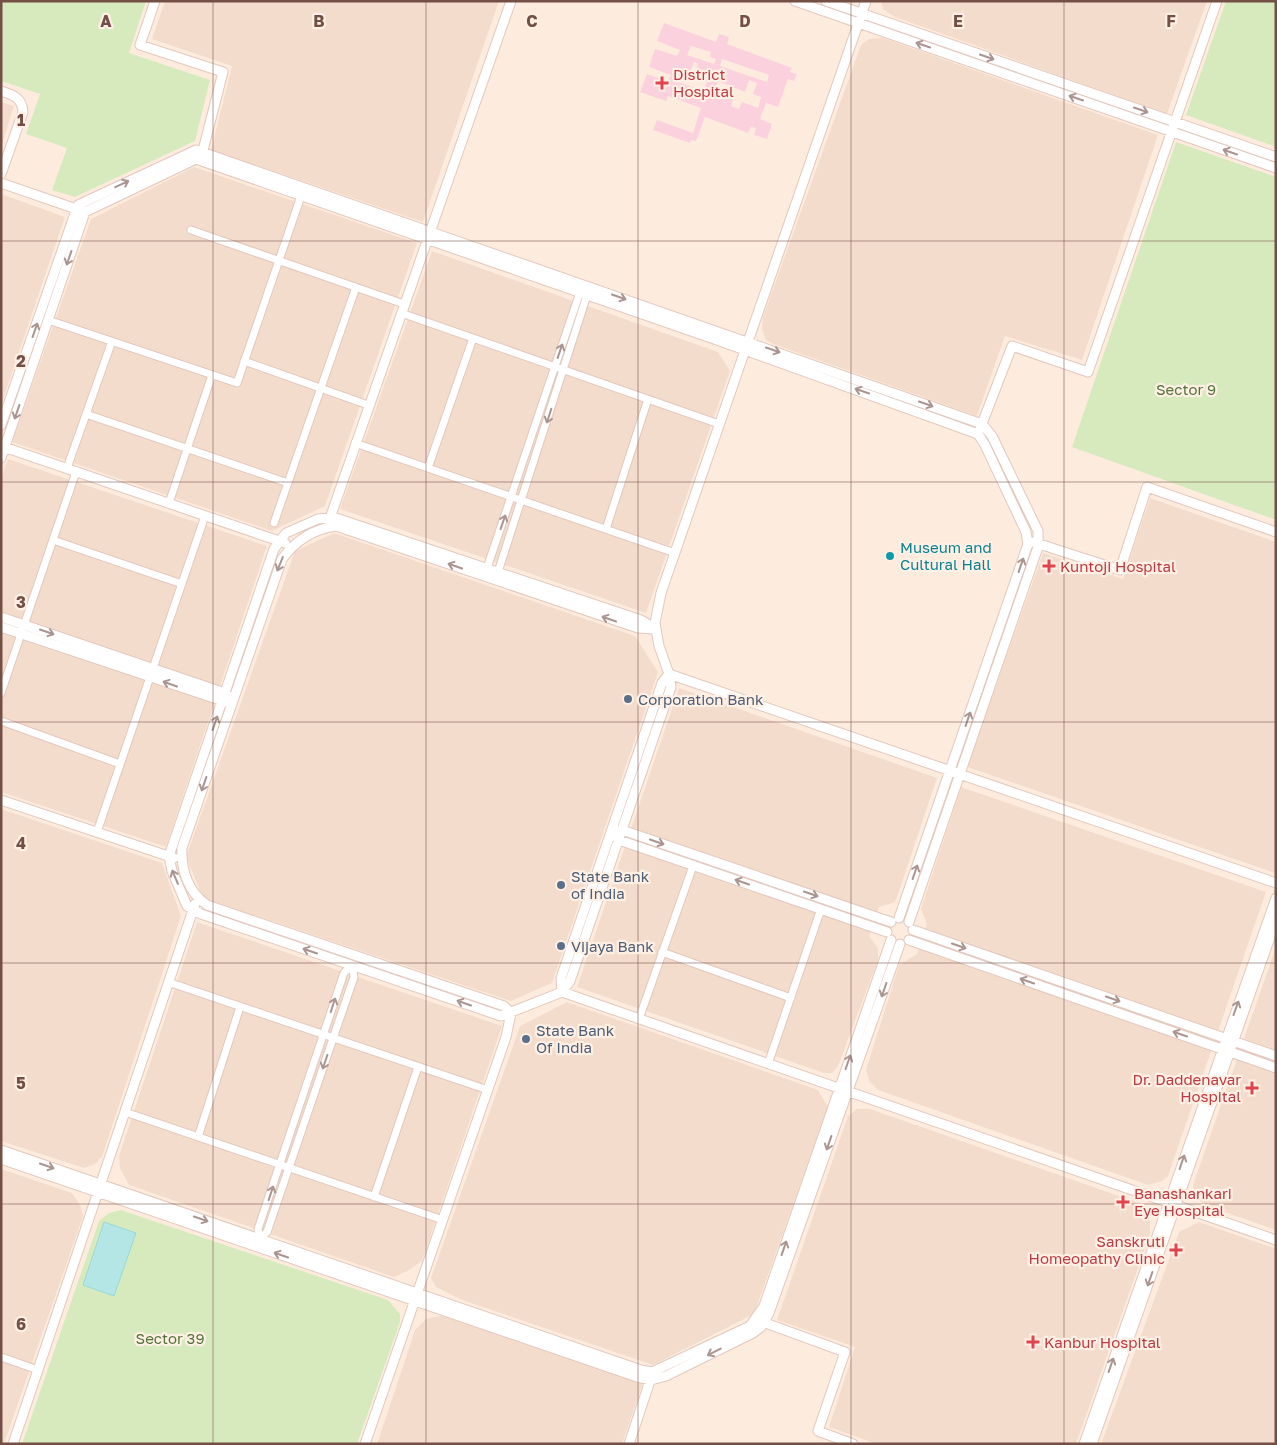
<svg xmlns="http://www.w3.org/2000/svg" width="1277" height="1445" viewBox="0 0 1277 1445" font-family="'Golos Text',sans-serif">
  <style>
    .residential { fill: #f4dccd }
    .medical { fill: #fbd1dd; fill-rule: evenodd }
    .green { fill: #d7eabd }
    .water { fill: #b3e6e5; stroke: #99d8d7 }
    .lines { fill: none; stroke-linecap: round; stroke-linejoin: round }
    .minor-casing { stroke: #e2c8bd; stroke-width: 9 }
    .tertiary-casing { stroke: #e2c8bd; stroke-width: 11 }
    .minor { stroke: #fff; stroke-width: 7 }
    .tertiary { stroke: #fff; stroke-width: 9 }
    .oneway { stroke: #ab9590 }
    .grid { fill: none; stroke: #734f46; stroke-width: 1; stroke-opacity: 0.55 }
    .health-dot { fill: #e0444e; stroke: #fff0e5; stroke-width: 2 }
    .culture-dot { fill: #0f9aa8; stroke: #fff0e5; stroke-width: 2 }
    .service-dot { fill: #5c6f8a; stroke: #fff0e5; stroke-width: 2 }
    .labels { text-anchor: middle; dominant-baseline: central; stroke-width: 4.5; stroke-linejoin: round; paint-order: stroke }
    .health-label { font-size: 15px; fill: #be3a42; stroke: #fff0e5; text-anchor: start }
    .park-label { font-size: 15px; fill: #55743c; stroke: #fff0e5 }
    .culture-label { font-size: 15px; fill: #0d838f; stroke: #fff0e5; text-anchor: start }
    .service-label { font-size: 15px; fill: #4e5e75; stroke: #fff0e5; text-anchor: start }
    .grid-label { font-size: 16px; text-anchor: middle; font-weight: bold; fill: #734f46; stroke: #fff0e5; stroke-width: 4.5; stroke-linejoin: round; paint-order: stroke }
  </style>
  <rect width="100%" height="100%" fill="#fdecde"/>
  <!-- residential -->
  <path class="residential" d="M165,1H499L423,222L211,150L232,66L152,39Z
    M881,1H1207L1167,114L895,17L883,9Z
    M883,38L1158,135L1082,360L1005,336L977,416L773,344L766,340L762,329L763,317L861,45L869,39Z
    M1,102L14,106L1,147Z
    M194,167L417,243L325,506L272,531L12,442L91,219Z
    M1,194L65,217L1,405Z
    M432,251L718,352L730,371L646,613L340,509Z
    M8,459L267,546L166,847L1,792V479Z
    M1150,498L1276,542L1275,873L967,767L1043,553L1123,579Z
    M334,533L635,636L658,672L552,983L511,1001L203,898L186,857L295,551Z
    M679,688L937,778L898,894L895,902L879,907L869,936L878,948V960L838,1066L832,1073H824L577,987Z
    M961,787L1266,892L1168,1176L1162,1181L1148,1185L878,1090L869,1081L866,1070L899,965L917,954L927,924L921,909Z
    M1,809L162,863L181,916L102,1157L95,1164L84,1168L1,1141Z
    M197,922L502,1026L422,1261L407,1271L394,1277L129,1185L120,1168L119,1156Z
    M1276,947V1230L1204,1205L1196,1197L1193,1185Z
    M567,1002L818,1090L828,1107L754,1314L653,1365L462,1300L436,1287L431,1278L520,1026Z
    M857,1109H870L1142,1204L1150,1221V1234L1076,1444H877L829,1427L855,1347L777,1320L848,1116Z
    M1,1169L72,1193L80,1205L83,1216L4,1444H1Z
    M1199,1222L1276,1249V1444H1101L1179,1232Z
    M443,1315L643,1383L622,1444H377L415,1330L426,1319Z"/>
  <!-- medical -->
  <path class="medical" d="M664,23L716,42L719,34L729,37L727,44L792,68L790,72L797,74L794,81L788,79L778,107L766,103L760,119L772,124L767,139L754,135L756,128L751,127L748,133L705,117L696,141L691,140L690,143L653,130L657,120L693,133L701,108L668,96L666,101L640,92L647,74L668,82L671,75L649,67L655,49L677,56L680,50L657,41ZM691,46L711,52L710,57L716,59L714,64L687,55ZM722,59L769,75L767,82L720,66ZM694,62L698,64L694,77L707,82L704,91L677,82L680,72L689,76ZM749,80L757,83L753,94L761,97L758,108L742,102L739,109L731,106L733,99L714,91L718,81L745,92Z"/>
  <!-- green -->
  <path class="green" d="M1,1H146L129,53L210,80L195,141L75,197L52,190L67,148L26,134L40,94L1,81Z
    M1226,1H1276V147L1186,115Z
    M1176,142L1276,177V520L1072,447Z
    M121,1210L388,1300L400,1314V1322L357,1444H22L99,1221L109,1213Z"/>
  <!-- water -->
  <path class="water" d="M104,1222L136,1233L114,1296L83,1285Z"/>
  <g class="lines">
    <defs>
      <path id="minor" d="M191,230L404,304
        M401,313L719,424
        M48,320L237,383L301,196
        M244,361L368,405
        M86,414L288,483
        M355,443L675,553
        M67,468L112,341
        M428,468L473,338
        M169,503L212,375
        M274,523L356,287
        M606,529L648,399
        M53,540L182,584
        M487,568L580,292L583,290
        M498,572L588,292
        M1,693L76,472
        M1,721L120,764
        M97,832L205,516
        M662,952L791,998
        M168,982L488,1090
        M639,1019L693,866
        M768,1064L821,909
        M125,1112L443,1220
        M198,1137L240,1007
        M374,1197L418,1067
        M260,1239L258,1229L344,973L352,965
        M260,1239L267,1232L354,977L352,965
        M1,1357L38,1370"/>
      <path id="tertiary" d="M155,1L140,45L223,72L201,158
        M795,1L1276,168
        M826,1L1276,157
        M866,1L661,593L655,623L659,646L669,674L1276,883
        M1,91C14,95 22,98 23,112L1,174
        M1,183L85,212L196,159L717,340L978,434L985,445L1026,532L1028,544L899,918
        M1,425L78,205L196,150L982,424L992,436L1038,531V547L909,922
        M980,429L1012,346L1088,372L1217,1
        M1,446L285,543
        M1,458L85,212
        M329,521L511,1
        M1033,542L1120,570L1147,487L1276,532
        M1,617L225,693L229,697
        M1,627L226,702
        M656,629L641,620L333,517L318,519L286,533L274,549L169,856L172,871L187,906L201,914L501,1016L562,992L1276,1240
        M669,674L671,687L570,981L562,992L561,978L662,683Z
        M1,800L174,858
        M618,831L622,830L891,922
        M614,836L619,840L887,932
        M913,930L1276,1056
        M909,940L1276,1068
        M511,1013L504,1006L207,905C188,892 181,870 182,848L282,559C296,540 313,529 336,526L638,628L654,629
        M1,1150L641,1370L652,1372L750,1326L764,1306L891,940
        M1,1159L637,1377L651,1380L666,1376L753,1333L761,1327L769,1313L900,944
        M760,1321L845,1352L818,1431L853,1444
        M13,1444L195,904
        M365,1444L506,1037L511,1013
        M629,1444L652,1375
        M1084,1444L1276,898
        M1092,1444L1276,920"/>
    </defs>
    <!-- minor casing -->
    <use href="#minor" class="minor-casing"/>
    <!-- tertiary casing -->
    <use href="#tertiary" class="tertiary-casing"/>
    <!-- minor -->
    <use href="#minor" class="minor"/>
    <!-- tertiary -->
    <use href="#tertiary" class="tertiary"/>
  </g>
  <!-- one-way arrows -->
  <defs><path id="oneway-shaft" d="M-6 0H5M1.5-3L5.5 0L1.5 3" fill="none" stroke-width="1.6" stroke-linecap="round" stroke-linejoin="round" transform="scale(1.25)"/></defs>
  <g class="oneway">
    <use href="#oneway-shaft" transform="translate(923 45) rotate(-161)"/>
    <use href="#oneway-shaft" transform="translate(987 57) rotate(19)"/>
    <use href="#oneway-shaft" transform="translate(1076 98) rotate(-161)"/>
    <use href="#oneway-shaft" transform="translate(1141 110) rotate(19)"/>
    <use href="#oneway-shaft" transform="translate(1230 152) rotate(-161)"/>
    <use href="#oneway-shaft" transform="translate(122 184) rotate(-25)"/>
    <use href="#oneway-shaft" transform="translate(69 258) rotate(109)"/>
    <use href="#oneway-shaft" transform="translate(619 297) rotate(19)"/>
    <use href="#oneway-shaft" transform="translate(35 330) rotate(-71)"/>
    <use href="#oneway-shaft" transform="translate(773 350) rotate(19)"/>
    <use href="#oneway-shaft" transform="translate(560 351) rotate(-71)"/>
    <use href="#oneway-shaft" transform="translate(862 391) rotate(-161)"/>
    <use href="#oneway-shaft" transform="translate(926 404) rotate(19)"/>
    <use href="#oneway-shaft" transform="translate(17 412) rotate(109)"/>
    <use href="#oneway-shaft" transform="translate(549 416) rotate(108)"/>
    <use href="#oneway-shaft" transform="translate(503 522) rotate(-71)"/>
    <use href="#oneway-shaft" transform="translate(280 564) rotate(112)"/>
    <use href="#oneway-shaft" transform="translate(1021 565) rotate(-71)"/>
    <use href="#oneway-shaft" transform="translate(455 566) rotate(-161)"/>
    <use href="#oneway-shaft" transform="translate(609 619) rotate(-161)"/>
    <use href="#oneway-shaft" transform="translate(47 632) rotate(19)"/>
    <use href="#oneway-shaft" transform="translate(170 684) rotate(-161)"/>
    <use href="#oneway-shaft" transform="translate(968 719) rotate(-71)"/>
    <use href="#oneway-shaft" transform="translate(215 723) rotate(-71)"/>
    <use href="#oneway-shaft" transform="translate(204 784) rotate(109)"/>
    <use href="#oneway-shaft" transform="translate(657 842) rotate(19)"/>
    <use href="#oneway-shaft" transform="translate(915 872) rotate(-71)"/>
    <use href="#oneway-shaft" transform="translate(175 877) rotate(-113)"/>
    <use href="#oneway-shaft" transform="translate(742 882) rotate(-161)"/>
    <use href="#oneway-shaft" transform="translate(811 894) rotate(19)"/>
    <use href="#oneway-shaft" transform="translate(959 946) rotate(19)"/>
    <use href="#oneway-shaft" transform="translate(310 951) rotate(-161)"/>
    <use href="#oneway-shaft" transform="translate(1027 981) rotate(-161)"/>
    <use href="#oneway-shaft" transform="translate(884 990) rotate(109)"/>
    <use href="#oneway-shaft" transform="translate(1113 999) rotate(19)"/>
    <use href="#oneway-shaft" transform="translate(464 1003) rotate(-161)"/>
    <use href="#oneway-shaft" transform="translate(333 1005) rotate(-72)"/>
    <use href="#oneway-shaft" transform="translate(1236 1008) rotate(-70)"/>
    <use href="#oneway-shaft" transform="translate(1180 1034) rotate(-161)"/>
    <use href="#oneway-shaft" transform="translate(325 1062) rotate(109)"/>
    <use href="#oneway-shaft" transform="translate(848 1062) rotate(-71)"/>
    <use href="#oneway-shaft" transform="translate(829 1143) rotate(109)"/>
    <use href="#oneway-shaft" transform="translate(1182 1162) rotate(-71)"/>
    <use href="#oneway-shaft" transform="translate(47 1166) rotate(19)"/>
    <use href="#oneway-shaft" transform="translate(271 1193) rotate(-72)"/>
    <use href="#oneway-shaft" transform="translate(201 1219) rotate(19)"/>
    <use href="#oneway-shaft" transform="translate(784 1248) rotate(-71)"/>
    <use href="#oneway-shaft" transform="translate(281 1255) rotate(-161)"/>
    <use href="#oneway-shaft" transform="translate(1150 1279) rotate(109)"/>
    <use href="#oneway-shaft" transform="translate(714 1352) rotate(153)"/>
    <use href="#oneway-shaft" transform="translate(1111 1365) rotate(-71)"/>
  </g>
  <!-- grid -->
  <path class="grid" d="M213,1V1444M426,1V1444M638,1V1444M851,1V1444M1064,1V1444M1,241H1276M1,482H1276M1,722H1276M1,963H1276M1,1204H1276"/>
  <!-- markers -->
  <g class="health-dot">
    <path d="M659.5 75.5h5v5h5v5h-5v5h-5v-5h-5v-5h5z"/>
    <path d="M1046.5 558.5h5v5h5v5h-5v5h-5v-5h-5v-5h5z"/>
    <path d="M1249.5 1080.5h5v5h5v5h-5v5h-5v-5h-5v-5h5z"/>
    <path d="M1120.5 1194.5h5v5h5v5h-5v5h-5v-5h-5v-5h5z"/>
    <path d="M1173.5 1242.5h5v5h5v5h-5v5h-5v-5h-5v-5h5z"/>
    <path d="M1030.5 1334.5h5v5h5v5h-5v5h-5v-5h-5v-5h5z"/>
  </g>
  <circle class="culture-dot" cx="890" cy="556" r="5"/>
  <g class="service-dot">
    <circle cx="628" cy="699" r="5"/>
    <circle cx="561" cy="885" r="5"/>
    <circle cx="561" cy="946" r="5"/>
    <circle cx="526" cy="1039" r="5"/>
  </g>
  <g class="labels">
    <!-- health labels -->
    <g class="health-label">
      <text x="673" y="74">District<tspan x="673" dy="17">Hospital</tspan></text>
      <text x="1060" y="566">Kuntoji Hospital</text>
      <text x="1241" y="1079" text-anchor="end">Dr. Daddenavar<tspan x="1241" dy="17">Hospital</tspan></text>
      <text x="1134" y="1193">Banashankari<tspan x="1134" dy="17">Eye Hospital</tspan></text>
      <text x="1165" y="1241" text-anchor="end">Sanskruti<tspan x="1165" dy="17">Homeopathy Clinic</tspan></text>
      <text x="1044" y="1342">Kanbur Hospital</text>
    </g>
    <!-- park labels -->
    <g class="park-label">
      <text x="1186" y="389">Sector 9</text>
      <text x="170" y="1338">Sector 39</text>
    </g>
    <!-- culture labels -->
    <g class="culture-label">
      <text x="900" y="547">Museum and<tspan x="900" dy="17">Cultural Hall</tspan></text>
    </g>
    <!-- service labels -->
    <g class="service-label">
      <text x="638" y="699">Corporation Bank</text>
      <text x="571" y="876">State Bank<tspan x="571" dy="17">of India</tspan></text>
      <text x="571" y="946">Vijaya Bank</text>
      <text x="536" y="1030">State Bank<tspan x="536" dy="17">Of India</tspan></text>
    </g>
  </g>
  <g class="grid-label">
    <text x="106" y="27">A</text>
    <text x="319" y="27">B</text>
    <text x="532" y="27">C</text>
    <text x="745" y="27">D</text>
    <text x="958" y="27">E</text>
    <text x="1171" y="27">F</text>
    <text x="21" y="126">1</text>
    <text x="21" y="367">2</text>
    <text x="21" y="608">3</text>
    <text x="21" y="849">4</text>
    <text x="21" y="1089">5</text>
    <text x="21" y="1330">6</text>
  </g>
  <!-- border -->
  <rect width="1277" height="1445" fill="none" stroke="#734f46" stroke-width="5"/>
</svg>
